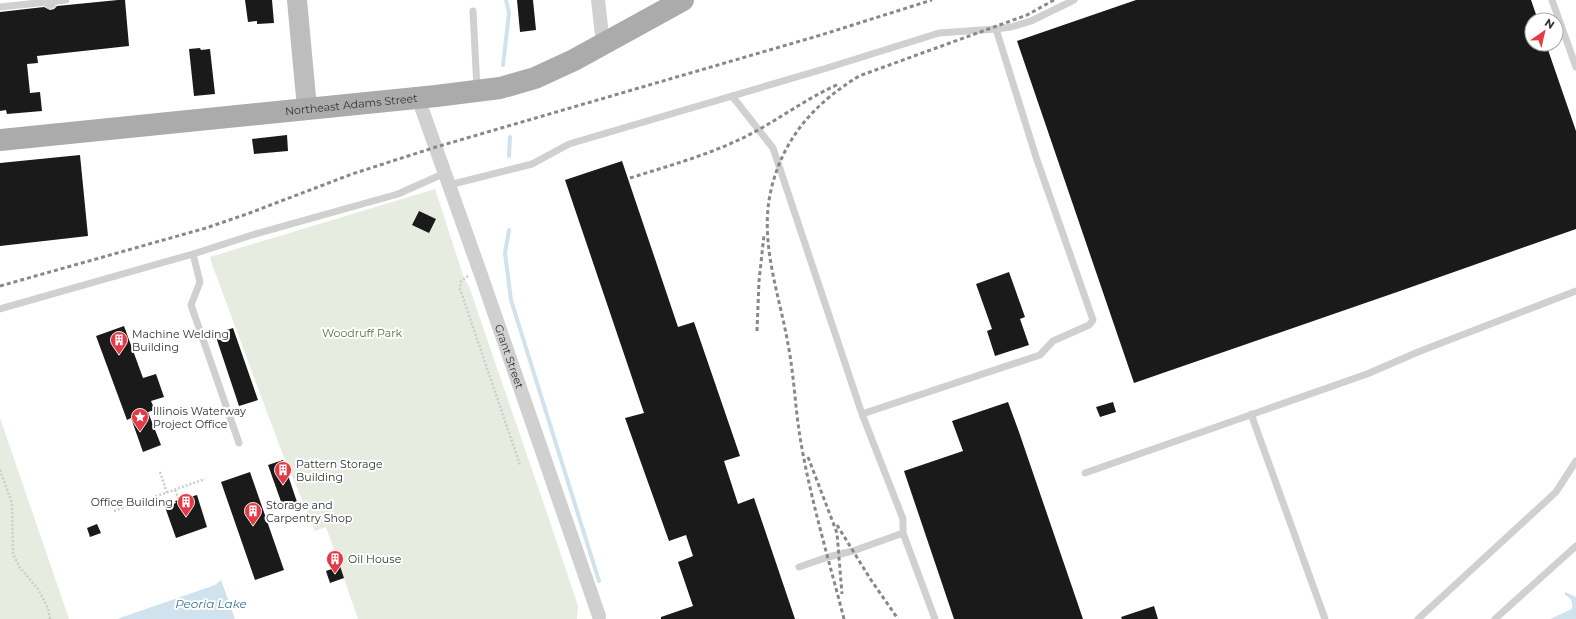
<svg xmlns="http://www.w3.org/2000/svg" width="1576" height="619" viewBox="0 0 1576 619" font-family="Montserrat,sans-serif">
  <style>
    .green { fill: #e6ecdf }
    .water { fill: #cfe2ee }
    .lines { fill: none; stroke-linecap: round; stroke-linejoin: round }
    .stream { stroke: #cfe2ee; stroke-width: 4 }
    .building { fill: #1a1a1a }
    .path { stroke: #cdcdcd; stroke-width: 2.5; stroke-dasharray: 2 2; stroke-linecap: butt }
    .lane { stroke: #d0d0d0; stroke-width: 7 }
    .street { stroke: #d0d0d0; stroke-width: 14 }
    .secondary { stroke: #bdbdbd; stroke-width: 20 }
    .primary { stroke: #ababab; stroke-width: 22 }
    .rail { stroke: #888; stroke-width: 3; stroke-dasharray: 4 3; stroke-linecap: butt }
    .labels { text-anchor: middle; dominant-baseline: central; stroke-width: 4; stroke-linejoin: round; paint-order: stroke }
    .street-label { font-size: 11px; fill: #333; stroke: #fff }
    .park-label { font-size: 11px; fill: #56703f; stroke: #fff }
    .poi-label { font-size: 11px; fill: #333; stroke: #fff; text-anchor: start }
    .water-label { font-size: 12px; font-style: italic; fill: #3f7597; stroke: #fff }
  </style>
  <rect width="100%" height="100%" fill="#fff"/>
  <!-- green -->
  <path class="green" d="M435,189L464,278L469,286C505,393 543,499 578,606L577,619H358L326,527L315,531L280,447L212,264L210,257Z
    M0,418L69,619H0Z"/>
  <!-- water -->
  <path class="water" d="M221,580L235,619H117L215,585Z
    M1565,592L1576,597V619H1550L1572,609C1573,602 1571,598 1565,595Z"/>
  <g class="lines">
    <!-- stream -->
    <path class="stream" d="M503,65L509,13L506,0
      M509,156L510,137
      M509,230L505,253L511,300L599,581"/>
  </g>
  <!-- building -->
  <path class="building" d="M118,0H125L129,46L37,56L38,63L27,64L30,93L40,92L42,111L7,114L6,110L0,111V12L44,7L50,10L54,9L57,6Z
    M245,0H272L274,23L257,24V21L248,22Z
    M517,0H533L536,30L520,32Z
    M1136,0H1531L1538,20H1532V44H1546L1576,131V229L1400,291L1134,383L1017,41Z
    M200,48L201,50L210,49L215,94L194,96L189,49Z
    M287,135L288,151L254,154L252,139Z
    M80,155L88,236L0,246V163Z
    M622,161L678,327L694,322L740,456L724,461L738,504L754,498L795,619H661V617L693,606L678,562L693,556L686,535L669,541L625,418L644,413L565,180Z
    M419,211L436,219L429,233L412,225Z
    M1009,272L1025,317L1020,319L1029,345L995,356L987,331L992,329L976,284Z
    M124,326L143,378L156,374L164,397L151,401L155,410L148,412L161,445L143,452L131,418L127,420L96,336Z
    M233,328L258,400L239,406L215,334Z
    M1008,402L1019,432L1083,619H954L904,471L963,451L952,421Z
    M1113,402L1116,412L1100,417L1096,407Z
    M283,460L298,505L284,510L268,465Z
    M250,472L284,570L255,580L221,482Z
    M197,495L207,527L176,538L165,507L176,503L175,501Z
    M97,524L101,533L90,537L87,528Z
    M340,566L344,578L330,583L326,571Z
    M1154,606L1158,619H1122L1121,617Z"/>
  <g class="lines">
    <!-- path -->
    <path class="path" d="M468,276L461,281L460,289L520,465
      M0,470L12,503L13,554L20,568L38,589L48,608L50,619
      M160,472L167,493
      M175,490L179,500
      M114,511L205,479"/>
    <!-- lane -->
    <path class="lane" d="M1552,0L1576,67
      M0,7L66,0
      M473,11L477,89
      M732,96L773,148L862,414L1040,355L1053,341L1089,325L1093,320L1036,157L996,29
      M449,185L532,164L569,144L827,68L939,33L996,29L1011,27L1031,21L1074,0
      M193,254L200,282L191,305L239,443
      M0,309L193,254L252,235L398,194L445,173
      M1251,414L1325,619
      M1085,473L1367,374L1418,352L1576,291
      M903,533L935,619
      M799,567L828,557L853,551L903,533V519L862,414
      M1418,619L1556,492L1576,461
      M1495,619L1576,546"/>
    <!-- street -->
    <g class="street">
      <path d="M49,0L50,2"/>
      <path d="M598,0L603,44"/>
      <path id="s1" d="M418,98L480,272L599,616"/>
    </g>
    <!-- secondary -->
    <path class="secondary" d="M297,0L307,108"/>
    <!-- primary -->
    <path class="primary" id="s2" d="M0,140L436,96L500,88L535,78L574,60L683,0"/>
    <!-- rail -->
    <path class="rail" d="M630,178C665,167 701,157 734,142C771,126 802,100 839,84
      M0,286L206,228L247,214L352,174L436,147L821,35L932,0
      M757,331L759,281L764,235
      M808,457L837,533L842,594
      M837,525L871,580L898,619
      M844,619C829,560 810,498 800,437C795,406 794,375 788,344C779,293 759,242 771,190C783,138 815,103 859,76L1027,15L1054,0"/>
  </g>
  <!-- icons -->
  <defs>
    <symbol id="building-pin" viewBox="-11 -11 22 30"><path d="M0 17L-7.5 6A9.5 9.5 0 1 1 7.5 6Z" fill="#e63946" stroke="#fff"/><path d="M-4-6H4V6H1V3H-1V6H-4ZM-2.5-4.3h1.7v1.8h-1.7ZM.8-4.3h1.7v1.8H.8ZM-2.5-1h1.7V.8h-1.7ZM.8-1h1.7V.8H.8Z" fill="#fff"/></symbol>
    <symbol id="sight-pin" viewBox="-11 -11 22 30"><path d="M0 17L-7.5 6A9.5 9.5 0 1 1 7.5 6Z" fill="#e63946" stroke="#fff"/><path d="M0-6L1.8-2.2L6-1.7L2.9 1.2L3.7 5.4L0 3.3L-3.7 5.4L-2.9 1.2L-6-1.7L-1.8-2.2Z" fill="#fff"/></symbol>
  </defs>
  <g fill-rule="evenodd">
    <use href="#building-pin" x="109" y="330" width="20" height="27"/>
    <use href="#sight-pin" x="130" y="407" width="20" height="27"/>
    <use href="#building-pin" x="273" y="460" width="20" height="27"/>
    <use href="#building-pin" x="176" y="492" width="20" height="27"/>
    <use href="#building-pin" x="243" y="501" width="20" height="27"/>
    <use href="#building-pin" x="325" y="549" width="20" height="27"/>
  </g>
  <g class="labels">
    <!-- street labels -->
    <g class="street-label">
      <text stroke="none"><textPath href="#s2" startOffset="353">Northeast Adams Street</textPath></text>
      <text stroke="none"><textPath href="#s1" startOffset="274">Grant Street</textPath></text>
    </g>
    <!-- park labels -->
    <g class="park-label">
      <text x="362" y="333">Woodruff Park</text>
    </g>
    <!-- poi labels -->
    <g class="poi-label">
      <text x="132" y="334">Machine Welding<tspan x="132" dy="13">Building</tspan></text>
      <text x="153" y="411">Illinois Waterway<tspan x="153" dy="13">Project Office</tspan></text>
      <text x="296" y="464">Pattern Storage<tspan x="296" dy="13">Building</tspan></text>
      <text x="173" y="502" text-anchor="end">Office Building</text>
      <text x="266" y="505">Storage and<tspan x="266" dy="13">Carpentry Shop</tspan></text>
      <text x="348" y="559">Oil House</text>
    </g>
    <!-- water labels -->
    <g class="water-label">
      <text x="211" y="603">Peoria Lake</text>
    </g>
  </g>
  <!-- north arrow -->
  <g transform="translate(1544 32) rotate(34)"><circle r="19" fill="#ffffff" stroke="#adadad"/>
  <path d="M0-3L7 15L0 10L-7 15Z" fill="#e63946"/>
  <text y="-6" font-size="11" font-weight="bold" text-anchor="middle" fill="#333333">N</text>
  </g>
</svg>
